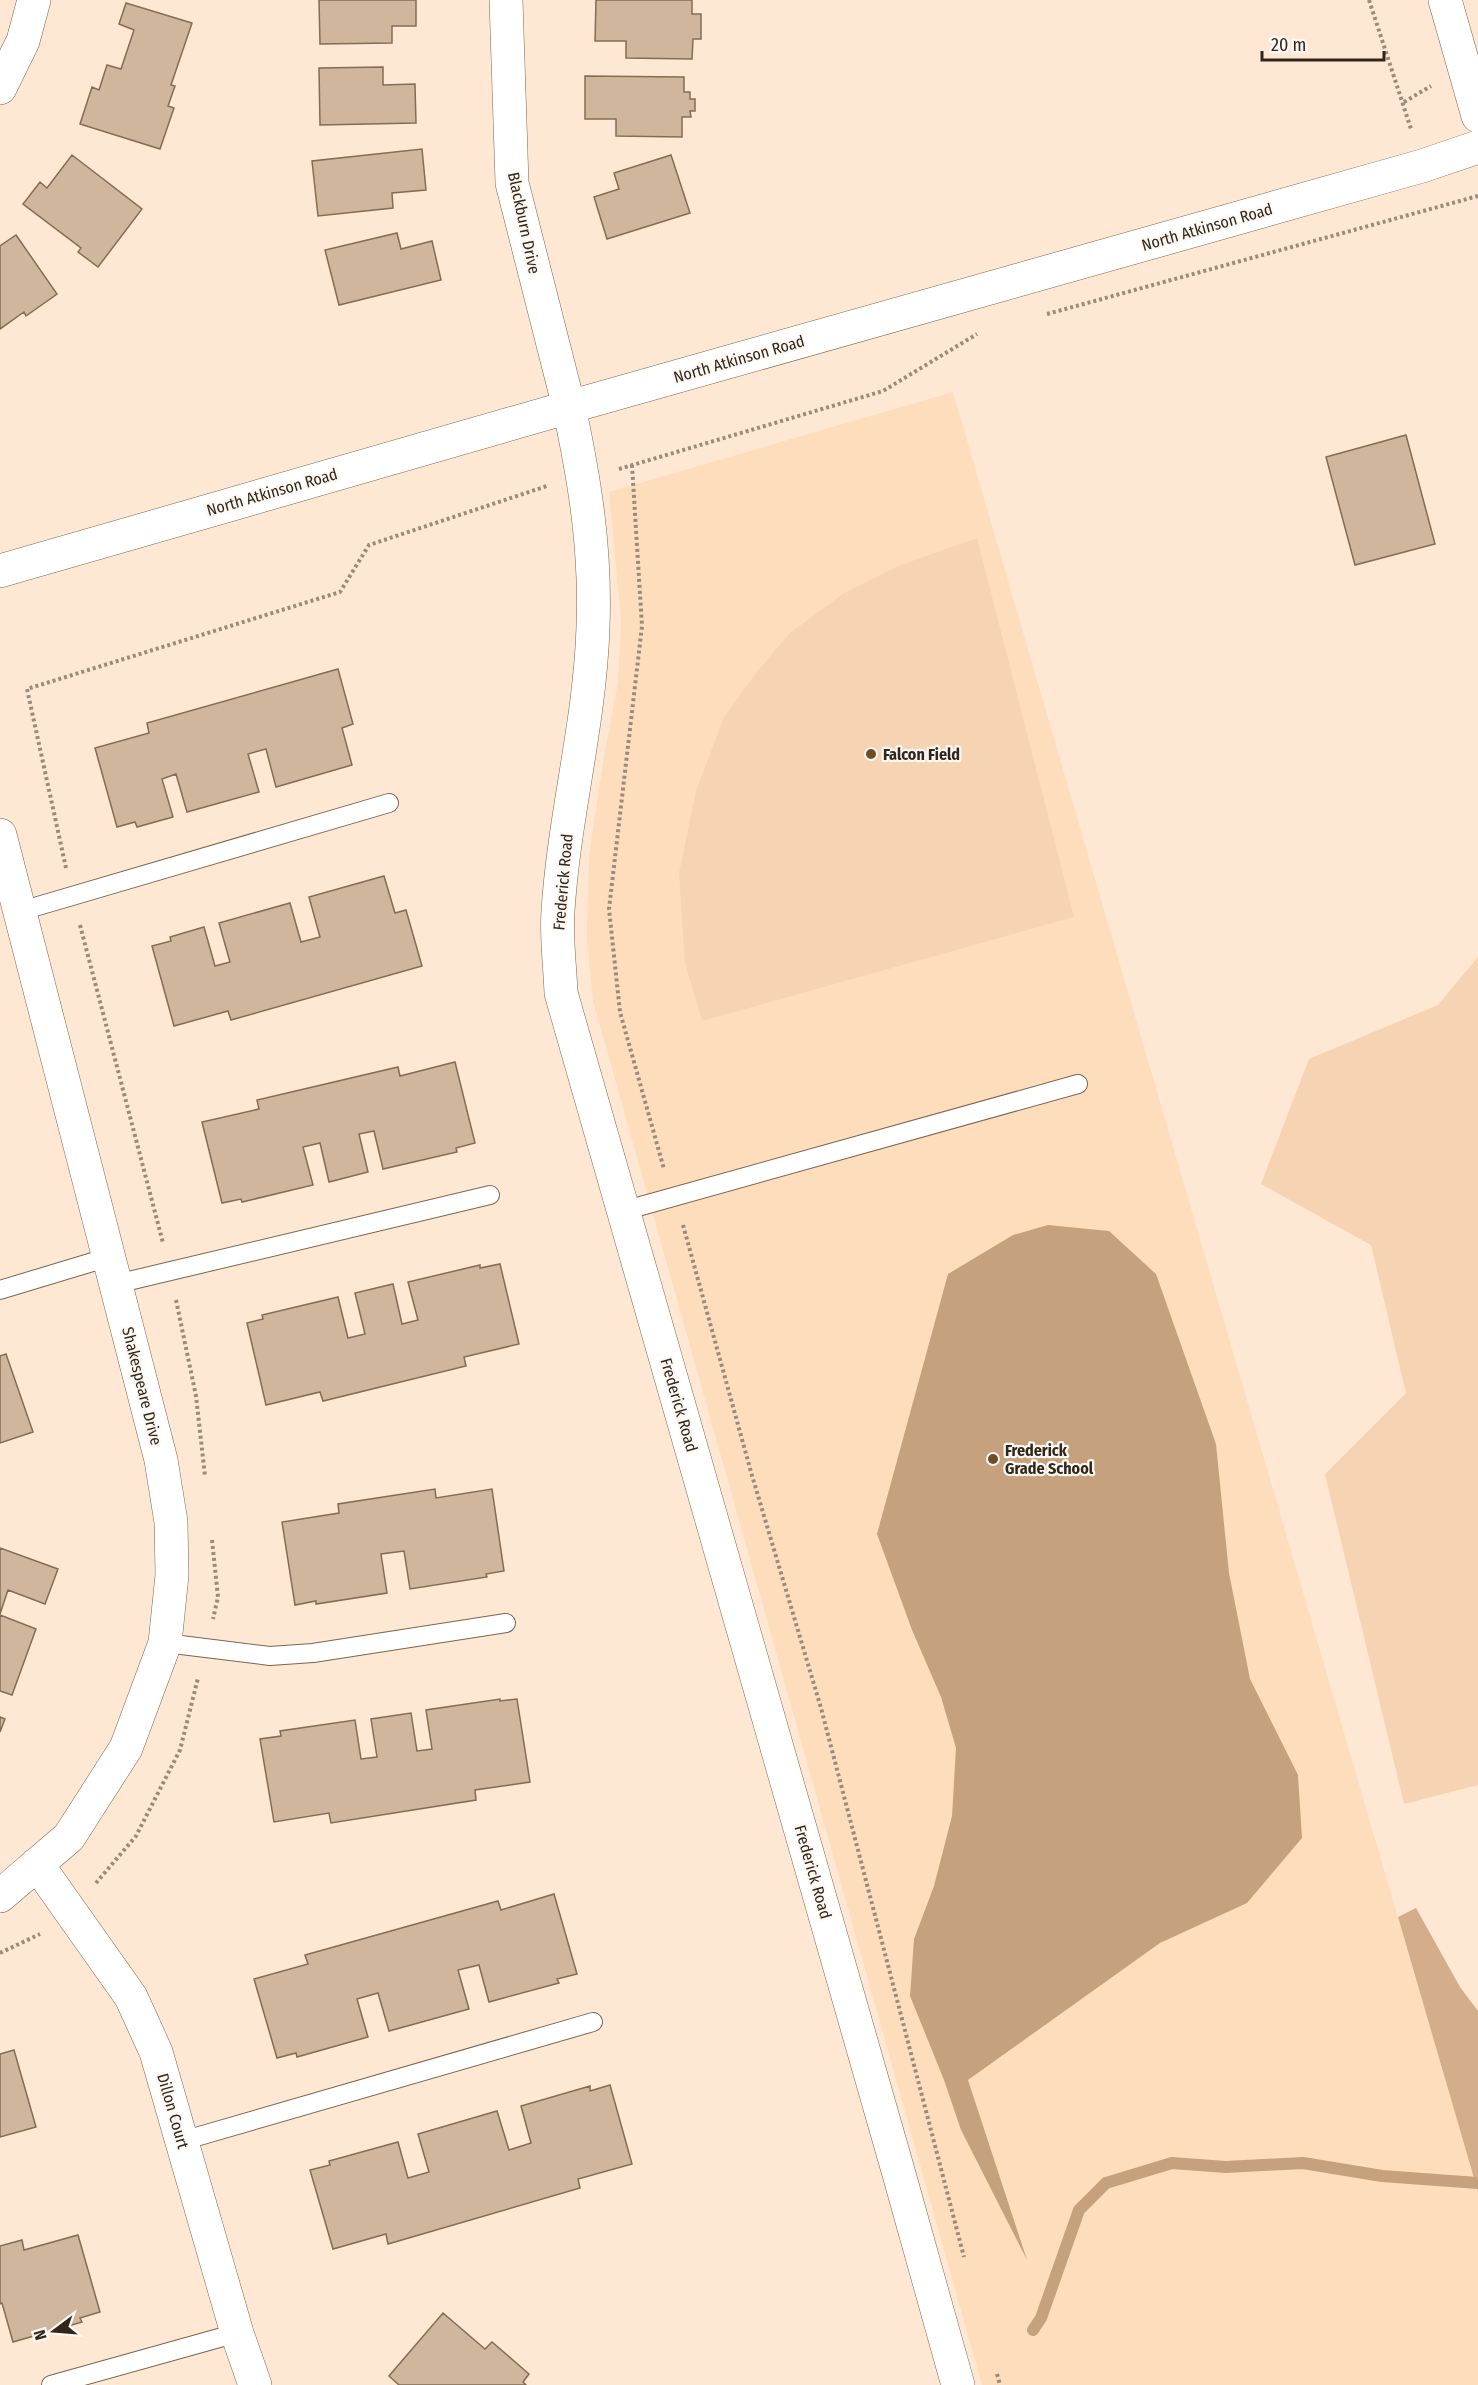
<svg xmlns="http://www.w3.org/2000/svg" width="1478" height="2385" viewBox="0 0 1478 2385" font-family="'Fira Sans Condensed',sans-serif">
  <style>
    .built { fill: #feddbd }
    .green { fill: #f5d3b3 }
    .forest { fill: #d4ae8a }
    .water { fill: #c6a17d }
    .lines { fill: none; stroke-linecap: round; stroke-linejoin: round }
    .stream { stroke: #c6a17d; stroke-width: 12 }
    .building { fill: #d0b69d; stroke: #846c55; stroke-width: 1.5 }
    .lane-casing { stroke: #7d654e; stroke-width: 20 }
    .street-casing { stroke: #7d654e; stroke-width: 34 }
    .secondary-casing { stroke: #7d654e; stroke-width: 34 }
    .path { stroke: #9b8b7b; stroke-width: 4; stroke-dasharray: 3 3; stroke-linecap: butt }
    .lane { stroke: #fff; stroke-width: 18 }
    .street { stroke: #fff; stroke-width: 33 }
    .secondary { stroke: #fff; stroke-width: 33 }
    .poi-dot { fill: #714d27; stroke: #fef8f3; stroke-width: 2 }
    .labels { text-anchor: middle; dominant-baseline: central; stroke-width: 4.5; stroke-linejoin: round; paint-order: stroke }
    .street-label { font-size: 16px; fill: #30261c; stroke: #fef8f3 }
    .poi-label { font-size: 16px; font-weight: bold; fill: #30261c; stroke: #fef8f3; text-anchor: start }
  </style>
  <rect width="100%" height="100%" fill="#fee8d3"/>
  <!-- built -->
  <path class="built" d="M953,392L1478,2192V2385H982L593,1001L587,940L589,855L603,762L618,682L621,620L609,492Z"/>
  <!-- green -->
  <path class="green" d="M977,538L1074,917L702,1021L685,963L679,873L696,791L724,717L756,673L790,633L844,593L898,566Z
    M1478,957V1785L1404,1804L1325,1474L1406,1393L1371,1245L1261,1184L1309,1059L1438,1005Z"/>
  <!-- forest -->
  <path class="forest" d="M1416,1908L1460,1987L1478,2011V2192L1398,1917Z"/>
  <!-- water -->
  <path class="water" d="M1048,1225L1109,1231L1156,1274L1216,1444L1229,1573L1250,1679L1298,1775L1302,1838L1247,1903L1160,1943L968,2080L1027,2260L961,2130L944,2080L910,1996L914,1939L934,1886L952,1816L956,1748L941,1697L912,1630L877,1534L948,1274L1013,1235Z"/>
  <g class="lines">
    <!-- stream -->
    <path class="stream" d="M1033,2330L1041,2318L1079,2210L1106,2183L1172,2163L1226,2167L1303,2163L1382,2176L1478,2183"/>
  </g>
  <!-- building -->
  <path class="building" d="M319,0H416V26H392V43L320,44Z
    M596,0H692V14H701V39H693L692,59L626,58V41H595Z
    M126,3L192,23L171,85L175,86L168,106L174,108L160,149L80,124L92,87L99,90L107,65L121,69L134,30L119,24Z
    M383,67V85L415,84L416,123L320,125L319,68Z
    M585,76L684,77V92H690V99H695V111H690L691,117H682V137L616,136V119H585Z
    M422,149L426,190L392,193L393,208L318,216L312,161Z
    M72,155L142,209L98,267L78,252L81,248L23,204L40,182L47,188Z
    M671,155L690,213L607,239L594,197L619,189L614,173Z
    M397,233L401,249L432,241L441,280L339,305L325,250Z
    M16,235L57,294L26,316L24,312L0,329V246Z
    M1406,435L1435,544L1355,565L1326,457Z
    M338,669L353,724L342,728L352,765L276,787L266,749L248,754L259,792L187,812L176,774L162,779L173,817L137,827L135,822L117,827L95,748L149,733L147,723Z
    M384,876L395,913L406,910L422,966L231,1020L228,1011L174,1026L152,946L171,941L170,937L204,927L215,966L230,962L219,923L290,903L301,942L320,937L309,897Z
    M455,1062L475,1143L456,1148L457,1152L383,1169L374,1131L359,1134L368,1172L329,1182L320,1143L303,1147L313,1185L242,1202L241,1199L222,1203L202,1122L259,1109L257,1100L398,1067L400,1076Z
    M500,1264L519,1344L464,1357L466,1366L323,1401L320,1392L266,1405L247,1323L263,1319L262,1315L338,1297L348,1338L365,1334L355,1293L393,1284L402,1324L418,1320L408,1282L480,1265V1268Z
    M6,1354L33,1432L0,1443V1356Z
    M435,1489L436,1498L492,1489L504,1571L486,1574L487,1577L410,1589L404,1551L381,1554L387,1593L316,1604V1601L295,1605L282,1522L339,1513L338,1504Z
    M0,1548L58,1569L45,1604L8,1590L0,1614Z
    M0,1615L36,1629L12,1695L0,1691Z
    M500,1699V1701L517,1699L530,1782L475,1790L476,1800L331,1823L329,1813L274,1822L260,1739L281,1736L280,1731L355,1720L361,1759L377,1757L371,1719L411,1713L417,1751L432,1749L426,1710Z
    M0,1717L5,1719L0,1732Z
    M554,1894L577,1974L557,1979L559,1983L489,2002L479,1965L458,1970L469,2009L389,2031L378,1993L357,1999L368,2037L297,2057L296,2053L277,2058L254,1979L308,1964L305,1955L498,1901L501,1910Z
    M14,2050L36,2127L0,2137V2054Z
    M610,2085L632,2164L578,2179L580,2188L388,2244L386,2234L333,2249L310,2170L330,2165L329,2161L398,2142L408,2178L429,2172L418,2134L497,2111L509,2150L531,2143L521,2106L590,2086V2091Z
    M78,2235L100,2312L80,2318L82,2322L13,2342L2,2303L0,2304V2246L22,2240L24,2250Z
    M443,2313L485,2349L492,2342L529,2374L523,2382L526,2385H399L389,2376Z"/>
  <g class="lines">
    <defs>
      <path id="lane" d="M21,911L389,803
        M623,1211L1078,1084
        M116,1284L490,1195
        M0,1290L109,1257
        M165,1643L270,1656L313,1653L506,1623
        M182,2141L593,2022
        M51,2385L237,2333"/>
      <path id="street" d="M506,0L512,183L569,407
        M0,88L23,41L34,0
        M0,835L161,1460L171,1522L172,1575L165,1643L126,1748L69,1837L0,1896
        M37,1864L131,1997L156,2052L237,2333L255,2385"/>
      <path id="secondary" d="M1445,0L1478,116
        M569,407C585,482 596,550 593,627C590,723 564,816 558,911C556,938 560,966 561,993L899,2174L958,2385
        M0,571L569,407L1422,166L1478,147"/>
    </defs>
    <!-- lane casing -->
    <use href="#lane" class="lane-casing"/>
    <!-- street casing -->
    <use href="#street" class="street-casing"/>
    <!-- secondary casing -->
    <use href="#secondary" class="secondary-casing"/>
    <!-- path -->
    <path class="path" d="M1369,0L1411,129
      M1404,102L1431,86
      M1047,314L1478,196
      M632,465L642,626L609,909L620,1012L664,1169
      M619,469L883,391L977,334
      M66,868L27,689L340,592L369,545L547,486
      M80,925L163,1243
      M683,1225L751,1472L821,1708L964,2257
      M176,1300L196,1396L205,1476
      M212,1540L218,1597L213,1619
      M96,1883L136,1836L180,1750L198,1678
      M0,1953L40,1934
      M997,2374L1000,2385"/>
    <!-- lane -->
    <use href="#lane" class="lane"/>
    <!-- street -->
    <use href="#street" class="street"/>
    <!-- secondary -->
    <use href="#secondary" class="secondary"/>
  </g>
  <!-- markers -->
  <g class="poi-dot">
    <circle cx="871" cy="754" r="6"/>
    <circle cx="993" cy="1459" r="6"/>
  </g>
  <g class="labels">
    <!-- street labels -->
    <g class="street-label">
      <text transform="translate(524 223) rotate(78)">Blackburn Drive</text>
      <text transform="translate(1207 227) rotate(-16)">North Atkinson Road</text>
      <text transform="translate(739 359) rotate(-16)">North Atkinson Road</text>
      <text transform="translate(272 492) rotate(-16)">North Atkinson Road</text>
      <text transform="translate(563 882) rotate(-85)">Frederick Road</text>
      <text transform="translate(142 1386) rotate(76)">Shakespeare Drive</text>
      <text transform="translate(679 1405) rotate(74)">Frederick Road</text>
      <text transform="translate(813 1872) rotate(74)">Frederick Road</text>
      <text transform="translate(173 2111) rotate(74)">Dillon Court</text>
    </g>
    <!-- poi labels -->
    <g class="poi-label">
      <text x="883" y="754">Falcon Field</text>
      <text x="1005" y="1450">Frederick<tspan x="1005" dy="18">Grade School</tspan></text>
    </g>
  </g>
  <!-- north arrow -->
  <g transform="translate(54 2331) rotate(254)" stroke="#fef8f3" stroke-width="4.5" paint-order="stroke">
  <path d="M0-4.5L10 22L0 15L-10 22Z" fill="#30261c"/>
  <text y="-9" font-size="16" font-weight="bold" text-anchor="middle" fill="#30261c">N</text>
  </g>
  <!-- scale -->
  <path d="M1262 51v9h122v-9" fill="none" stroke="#30261c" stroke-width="3"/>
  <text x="1271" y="51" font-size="18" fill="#30261c" stroke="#fef8f3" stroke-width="4.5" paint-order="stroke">20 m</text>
</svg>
